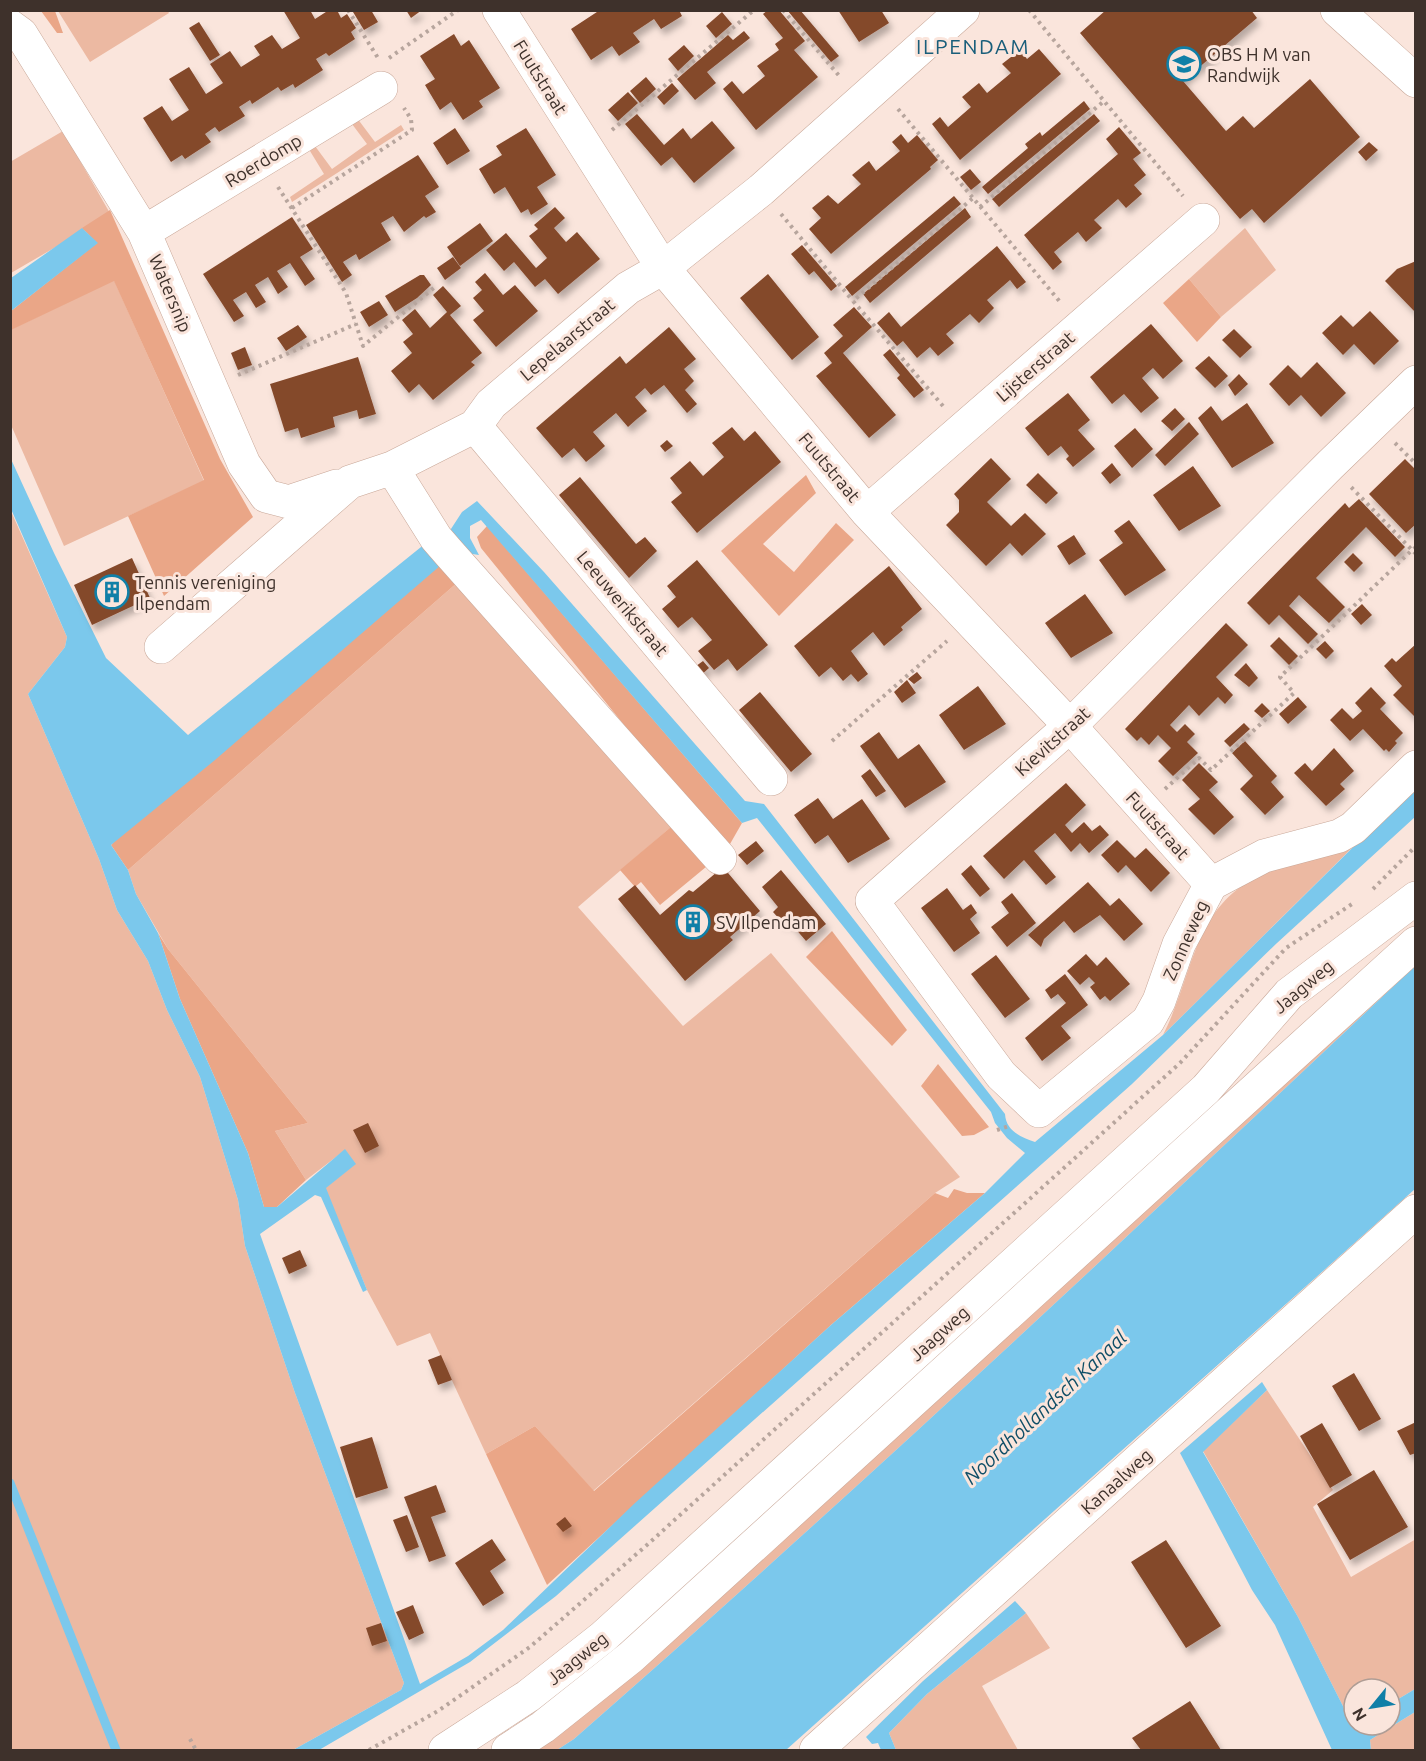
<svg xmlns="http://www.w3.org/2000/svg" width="1426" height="1761" viewBox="0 0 1426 1761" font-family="Ubuntu,sans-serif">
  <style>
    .green { fill: #ecb9a2 }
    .forest { fill: #eaa687 }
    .water { fill: #7bc8ec; fill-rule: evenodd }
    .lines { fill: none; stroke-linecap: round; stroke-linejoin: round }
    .stream { stroke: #7bc8ec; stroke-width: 9 }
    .building { fill: #84482b; filter: url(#shadow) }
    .minor-casing { stroke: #c9a899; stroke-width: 34 }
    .major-casing { stroke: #c9a899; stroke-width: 34 }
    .path { stroke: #b7a59d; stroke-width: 4; stroke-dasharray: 3 4.5; stroke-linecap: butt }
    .minor { stroke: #fff; stroke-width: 33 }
    .major { stroke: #fff; stroke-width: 33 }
    .labels { text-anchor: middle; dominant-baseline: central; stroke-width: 6; stroke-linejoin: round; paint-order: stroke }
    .poi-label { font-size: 18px; fill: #3e312b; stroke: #fae5dc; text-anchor: start }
    .street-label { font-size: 18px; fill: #3e312b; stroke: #fae5dc }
    .water-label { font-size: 20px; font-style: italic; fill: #0f4e67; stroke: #fae5dc }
    .quarter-label { font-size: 21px; letter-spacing: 1.5px; fill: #195e7a; stroke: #fae5dc }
  </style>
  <defs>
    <filter id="shadow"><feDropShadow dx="3.5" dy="6" stdDeviation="3" flood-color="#0004"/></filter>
  </defs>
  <rect width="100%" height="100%" fill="#fae5dc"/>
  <!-- green -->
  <path class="green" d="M167,10L169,13L90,62L58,11Z
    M357,118L375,142L401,125L404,130L292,202L290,197L324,174L310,151L315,146L332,169L367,144L352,124Z
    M63,131L111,215L11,273L10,162Z
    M1245,228L1276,270L1221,317L1189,279Z
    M114,280L204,481L64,546L11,425L10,330Z
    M10,509L67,637L65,647L28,694L99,859L117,910L148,961L167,1010L200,1077L238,1200L245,1246L295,1393L404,1683L401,1690L293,1750H11Z
    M466,575L678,821L578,907L683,1026L771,953L960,1177L935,1193L593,1491L535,1426L486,1454L430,1333L397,1346L367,1290L325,1188L355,1164L345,1150L306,1180L275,1131L308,1123L168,949L136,894L128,870Z
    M1355,845L1163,1035C1197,968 1192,898 1276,869C1303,860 1329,855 1355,845Z
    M1415,952V966C1138,1227 860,1488 574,1739L557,1750H526Z
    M1267,1390L1333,1490L1313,1507L1351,1577L1416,1539L1415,1689L1390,1704V1689H1354V1723L1350,1720L1298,1617L1203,1451Z
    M1026,1613L1050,1648L982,1686L1018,1750H896L889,1733L927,1694Z
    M1415,1712V1750H1371L1370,1740Z"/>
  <!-- forest -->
  <path class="forest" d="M41,11H55L63,33H57Z
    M110,210L220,459L253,517L164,596L128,516L204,480L114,281L11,330V311L97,243L82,228Z
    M1189,279L1221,317L1197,342L1163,303Z
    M806,475L816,493L763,544L794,572L836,523L854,540L779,616L721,551Z
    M487,526L742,823L726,851L481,548L477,537Z
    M440,565L466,575L128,870L111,845L123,832Z
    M678,821L712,862L660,905L641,882L635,887L620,870Z
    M832,931L907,1030L892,1046L806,957Z
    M158,933L168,949L308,1123L275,1131L306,1180L277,1207H264L248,1153L180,999Z
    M938,1064L989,1127L974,1135L962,1136L921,1086Z
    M954,1189L967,1193H985L831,1325L547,1585L486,1454L535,1426L594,1491L935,1193L948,1198Z"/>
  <!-- water -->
  <path class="water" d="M82,228L98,243L11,311V278Z
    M10,457L54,553L106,658L188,735L426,543L449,532L462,512L477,501L544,572L745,801L764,804L1005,1114C1006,1131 1021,1137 1035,1142L1163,1035L1415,786V817L1277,943L1132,1084L556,1596L470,1662L415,1694L319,1750H293L401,1690L404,1683L295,1393L245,1246L238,1200L200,1077L167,1010L148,961L117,910L99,859L28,694L65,647L67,637L11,509ZM481,520L742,823L757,818L991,1112L995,1123L1007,1138L1025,1153L985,1193L831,1325L635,1503L503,1630L468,1656L420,1684L260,1234L315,1195L321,1197L363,1292L367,1290L326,1188L356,1164L345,1149L277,1207H264L248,1153L180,999L158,933L136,894L128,870L111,845L215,760L441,565L466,553L479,555L470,538V526Z
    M1415,966V1189L786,1750H557L574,1739C860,1488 1138,1227 1415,966Z
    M1262,1382L1267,1390L1203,1452L1298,1617L1350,1720L1354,1725H1390V1704L1415,1689V1712L1370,1740L1371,1750H1332L1275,1625L1252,1590L1180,1453Z
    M1015,1601L1026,1613L927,1694L889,1733L896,1750H881L878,1743L872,1744L866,1737L923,1681Z"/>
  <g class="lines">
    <!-- stream -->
    <path class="stream" d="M10,1483L116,1750"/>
  </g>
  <!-- building -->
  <path class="building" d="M283,10H310L315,19L329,10H337L341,18L347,14L356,28L351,32L355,39L329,56L326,53L316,59L323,70L295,88L293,84L281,91L278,87L252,104L250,100L239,107L245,116L219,132L215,127L205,134L211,142L185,159L182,155L171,162L143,118L162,106L172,121L189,110L169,79L189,67L206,94L223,83L210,64L230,51L241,67L260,55L254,46L272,35L282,49L300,38Z
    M355,10H371L378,22L364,30L353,12Z
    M406,10H422L411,18Z
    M600,10H679L682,16L661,29L654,19L633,33L640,42L619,56L612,46L591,60L571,29Z
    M768,10H779L805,41L794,50L818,77L756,130L723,89L732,81L743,94L765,76L757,66L779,50L775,44L783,38L763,14Z
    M787,10H800L839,56L831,62Z
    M838,10H881L889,23L859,42Z
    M1106,10H1251L1257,18L1183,81L1226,131L1243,116L1254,128L1310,79L1360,137L1264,223L1252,209L1240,219L1080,33Z
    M722,12L732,24L716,38L706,26Z
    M199,22L220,55L210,61L189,28Z
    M744,31L750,38L707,72L716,83L695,100L677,79L728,35L733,40Z
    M454,34L461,46L469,40L500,88L479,101L483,107L463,120L451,102L440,110L425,85L435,79L420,56Z
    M684,45L694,56L678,71L668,59Z
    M1039,49L1061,74L960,160L932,124L940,117L948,127L971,107L962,97L979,83L987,93L1011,73L1002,64L1020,50L1027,59Z
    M646,77L656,89L640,103L630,91Z
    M672,83L679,91L664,105L657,97Z
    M628,92L638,103L618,121L608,110Z
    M1084,101L1090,109L988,194L982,187L1028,148L1025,144L1040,132L1042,136Z
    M637,114L664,145L683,128L691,139L712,121L735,148L694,183L672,157L661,166L625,124Z
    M1094,114L1100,121L999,207L992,199Z
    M1119,127L1141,153L1133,159L1146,175L1134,185L1142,194L1126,208L1118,199L1094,220L1102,228L1086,242L1078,232L1054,252L1062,262L1053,270L1024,235L1118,154L1106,139Z
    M455,128L470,151L447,165L433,143Z
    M526,128L556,175L537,187L548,204L531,215L528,209L521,213L505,187L494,194L479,169L502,155L496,146Z
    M901,134L908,143L917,135L938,160L930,167L931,169L831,254L809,229L821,218L812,208L828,195L838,204L861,184L852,175L869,161L876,171L900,151L892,142Z
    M1369,142L1378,150L1366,161L1358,152Z
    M418,155L439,187L425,196L436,212L426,218L424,216L404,232L393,216L381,223L391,240L359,260L356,254L343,262L352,275L342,282L306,225Z
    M970,169L981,182L971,190L960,177Z
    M954,196L961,204L852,296L845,287Z
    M555,207L565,218L554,228L566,242L577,232L600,259L558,294L545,279L535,287L514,262L504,271L486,250L506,233L536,268L547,258L529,236L538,229L534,225Z
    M965,208L971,217L870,303L863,294Z
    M292,217L313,249L300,257L315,279L305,286L290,263L277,271L288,287L278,294L268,277L255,285L266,302L256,308L246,292L233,300L244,316L234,322L203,274Z
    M480,223L493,241L460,266L447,247Z
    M802,245L837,286L831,291L814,271L809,275L791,254Z
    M997,246L1026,282L1017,289L1010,280L987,300L994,308L979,323L970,314L946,334L954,343L938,356L930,347L917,358L903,341L897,346L877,323L889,312L901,327Z
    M453,257L461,268L445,280L437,268Z
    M1416,261V313L1385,281L1397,269Z
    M485,273L503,295L515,285L538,311L496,347L473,320L484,311L473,298L482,290L475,282Z
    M768,274L819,337L792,360L740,298Z
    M420,275H424L431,285L417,298L395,312L385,296Z
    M443,286L461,306L450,315L482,353L471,362L475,365L433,400L419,384L409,393L391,371L412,353L403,342L413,334L402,320L415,309L430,328L447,312L433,295Z
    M379,301L388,315L369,327L360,312Z
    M854,307L872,327L843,353L896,415L869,438L816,376L832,363L824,353L843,336L833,325Z
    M1370,311L1399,341L1374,365L1354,344L1343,355L1322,333L1341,315L1353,327Z
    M1151,324L1183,361L1163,379L1153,368L1142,378L1159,398L1141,413L1124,394L1112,404L1090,377Z
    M298,325L307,337L286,351L277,338Z
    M669,327L696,359L684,369L694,381L685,390L697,404L687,413L664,385L651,395L645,388L635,397L647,411L637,419L628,427L616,413L593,432L605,446L596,454L586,462L574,448L562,458L536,428L620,356L626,364Z
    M1234,329L1252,347L1240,358L1222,340Z
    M245,347L252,365L238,370L231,353Z
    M890,349L924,390L914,398L897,378L900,375L883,355Z
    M1209,356L1228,376L1215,388L1195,368Z
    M358,357L376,414L359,419L357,410L333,417L335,427L301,438L298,428L285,432L270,384Z
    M1317,362L1346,393L1321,417L1301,395L1289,406L1269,384L1288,365L1301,378Z
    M1239,374L1248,384L1235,396L1228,385Z
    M1068,393L1090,420L1078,430L1095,449L1073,467L1066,459L1069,456L1061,446L1048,456L1025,428Z
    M1247,403L1274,443L1232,468L1198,418L1211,406L1222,421Z
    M1175,408L1185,419L1172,431L1161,421Z
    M1189,422L1199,434L1165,466L1155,455Z
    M732,427L744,441L755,431L781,462L697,533L671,502L682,493L670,478L690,461L703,476L724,457L712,443Z
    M1135,428L1153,449L1132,468L1114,446Z
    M667,440L673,446L665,452L660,446Z
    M991,458L1011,479L987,502L1011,526L1025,513L1046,534L1022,556L1010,543L986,566L946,525L959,512V500L954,494Z
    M1405,459L1416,470V524L1406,533L1369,494Z
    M1112,463L1121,475L1110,484L1101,473Z
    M1193,466L1221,506L1179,531L1153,495Z
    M1038,473L1058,493L1046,504L1026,485Z
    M580,477L636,544L645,537L657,551L629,578L559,495Z
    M1359,499L1405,547L1395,557L1366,527L1316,578L1345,607L1329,623L1299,595L1289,606L1318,634L1308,644L1279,615L1269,625L1247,603L1345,503L1349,508Z
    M1129,520L1166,570L1125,596L1099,560L1123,543L1114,531Z
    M1074,535L1086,554L1069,565L1057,546Z
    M1353,553L1363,563L1354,572L1344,562Z
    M132,558L150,598L92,625L74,585Z
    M697,560L768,645L737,671L728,659L714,670L698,651L712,640L702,628L692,617L678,628L662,609L676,597L667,586Z
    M889,566L922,609L901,627L903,630L884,646L873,632L851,651L868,674L858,682L851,674L843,681L831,667L819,677L794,646Z
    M1085,594L1113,633L1071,658L1045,623Z
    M1362,604L1372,615L1361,625L1351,614Z
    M1226,623L1248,645L1216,677L1233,695L1225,704L1218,697L1199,716L1189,705L1170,725L1177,732L1185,724L1195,734L1187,742L1198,753L1173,776L1158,761L1171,748L1158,735L1149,745L1141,737L1137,741L1125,729Z
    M1279,637L1298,656L1289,665L1270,646Z
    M1325,641L1334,651L1326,659L1316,649Z
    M1416,644V718L1393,695L1402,686L1384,666L1392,658L1396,662Z
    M703,661L709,668L699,677L692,669Z
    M1246,663L1258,678L1249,687L1234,675Z
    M917,672L922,678L914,684L908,679Z
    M907,680L916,693L902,703L894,692Z
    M978,686L1006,724L964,750L939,715Z
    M1371,687L1386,703L1380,709L1403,733L1395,741L1397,743L1389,752L1386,749L1384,751L1363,729L1350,741L1330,720L1342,708L1353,719L1362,711L1355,703Z
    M760,692L812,754L791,772L739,710Z
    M1298,697L1307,707L1288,724L1279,714Z
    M1262,703L1270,711L1262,718L1254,711Z
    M1244,723L1250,729L1230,747L1224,741Z
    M879,732L898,759L919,744L946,782L905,808L860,746Z
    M1245,741L1277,776L1271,782L1284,797L1265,815L1240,789L1253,776L1232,753Z
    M1334,748L1354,771L1340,784L1345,789L1326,806L1294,773L1305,763L1312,771Z
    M1199,763L1218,782L1209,790L1234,817L1214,835L1188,809L1200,799L1182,780Z
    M870,769L886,791L876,797L861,776Z
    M1066,783L1086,805L1065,825L1072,833L1084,822L1092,831L1100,825L1109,835L1089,853L1080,843L1071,852L1055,833L1034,851L1056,877L1046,885L1024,860L1004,879L983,856Z
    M818,798L833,819L862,799L890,839L848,863L828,835L815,844L794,815Z
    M1117,840L1135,858L1146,848L1170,873L1151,892L1126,865L1118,873L1101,855Z
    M756,841L764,851L747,865L738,855Z
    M971,865L990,889L980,897L961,874Z
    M723,867L760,911L730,937L733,940L685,981L618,899L635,885L660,915L689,890L693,892Z
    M781,870L826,924L806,941L788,920L784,924L773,912L778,907L762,887Z
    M1088,882L1110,906L1119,898L1143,924L1124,941L1100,915L1074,933L1064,921L1044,939L1041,947L1028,935Z
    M947,888L963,910L971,904L977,913L970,919L980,933L954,952L921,908Z
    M1012,893L1036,923L1007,947L991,927L1009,913L1001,902Z
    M1086,954L1097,966L1106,957L1130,984L1110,1001L1105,996L1100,1000L1090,987L1095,983L1089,977L1080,985L1067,971Z
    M996,955L1030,999L1005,1018L971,974Z
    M1065,974L1088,1005L1061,1026L1071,1038L1042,1061L1025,1038L1066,1003L1058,994L1051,999L1045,990Z
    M368,1123L379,1146L365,1153L353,1130Z
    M300,1250L307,1266L289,1274L282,1258Z
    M441,1355L452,1380L438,1385L428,1360Z
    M1354,1373L1381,1419L1359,1431L1332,1386Z
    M1416,1422V1453L1410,1455L1397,1431Z
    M1322,1423L1352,1475L1330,1488L1300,1436Z
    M372,1437L388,1488L356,1498L340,1447Z
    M1374,1470L1408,1527L1350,1560L1317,1504Z
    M436,1485L446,1512L431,1517L446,1556L429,1562L404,1497Z
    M407,1515L419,1547L406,1552L393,1520Z
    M565,1517L572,1526L563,1532L556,1524Z
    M492,1539L506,1560L490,1571L504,1593L483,1606L455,1563Z
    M1166,1540L1221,1626L1186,1648L1131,1562Z
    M413,1605L424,1633L409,1640L396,1612Z
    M381,1623L387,1641L372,1646L366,1628Z
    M1190,1701L1221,1750H1141L1132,1738Z"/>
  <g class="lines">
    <defs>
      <path id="minor" d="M499,10L663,268L867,512L1070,726L1211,884
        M1337,10L1416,81
        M10,26L21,34L144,232L244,464L266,496L289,502L337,486
        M144,232L381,88
        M1416,382L1330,465L1070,726L872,901L1001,1075L1039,1111L1148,1021L1159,1001L1179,944L1211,884L1264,856L1339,836L1353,828L1416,767
        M475,426L771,779
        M392,468L436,538L449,553L720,858
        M867,512L1203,220
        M161,647L350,482L392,468L475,426L491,404L628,288L663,268L761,190L963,10
        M508,1750L543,1727L631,1657L1416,943
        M816,1750L1416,1211"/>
      <path id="major" d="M445,1750L528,1696L603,1637L1206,1089L1289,994L1416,898"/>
    </defs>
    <!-- minor casing -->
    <use href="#minor" class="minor-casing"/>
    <!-- major casing -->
    <use href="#major" class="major-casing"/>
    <!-- path -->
    <path class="path" d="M348,10L378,58
      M783,10L841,78
      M1029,10L1104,101
      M389,58L458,10
      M898,109L973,198
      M612,130L754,10
      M278,187L346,293L363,346L436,286
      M980,207L1104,101L1183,196
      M292,208L412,130L411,119L404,108
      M781,214L853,301
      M238,375L356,324
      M943,406L853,301L973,198L1061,303
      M1395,443L1416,464
      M1416,547L1412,550L1416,554
      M832,741L947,641
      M1165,789L1199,758L1211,770L1294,693L1280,677L1412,550L1351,487
      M1373,889L1416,846
      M997,1130L1009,1126
      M190,1739L196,1750
      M369,1750L438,1711L530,1647L648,1544L1180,1063L1286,948L1355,902"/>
    <!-- minor -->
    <use href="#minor" class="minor"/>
    <!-- major -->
    <use href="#major" class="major"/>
  </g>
  <!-- icons -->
  <defs>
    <symbol id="school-ring" viewBox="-11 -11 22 22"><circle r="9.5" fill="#fae5dc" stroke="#107fa7" stroke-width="1.5"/><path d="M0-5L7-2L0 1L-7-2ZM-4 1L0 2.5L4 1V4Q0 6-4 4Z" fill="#107fa7"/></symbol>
    <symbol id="building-ring" viewBox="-11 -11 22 22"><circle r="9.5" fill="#fae5dc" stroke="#107fa7" stroke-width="1.5"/><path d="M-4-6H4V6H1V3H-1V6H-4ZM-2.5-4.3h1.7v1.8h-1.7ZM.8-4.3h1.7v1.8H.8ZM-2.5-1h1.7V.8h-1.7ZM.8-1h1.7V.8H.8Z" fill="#107fa7"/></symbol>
  </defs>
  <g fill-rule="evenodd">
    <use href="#school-ring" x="1165" y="45" width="38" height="38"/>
    <use href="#building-ring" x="93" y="573" width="38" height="38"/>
    <use href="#building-ring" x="674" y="903" width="38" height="38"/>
  </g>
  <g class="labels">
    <!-- poi labels -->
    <g class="poi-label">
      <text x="1207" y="54">OBS H M van<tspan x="1207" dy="21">Randwijk</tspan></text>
      <text x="135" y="582">Tennis vereniging<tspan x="135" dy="21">Ilpendam</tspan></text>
      <text x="716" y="922">SV Ilpendam</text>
    </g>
    <!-- street labels -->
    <g class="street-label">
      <text transform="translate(541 77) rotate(58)">Fuutstraat</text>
      <text transform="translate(263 160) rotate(-31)">Roerdomp</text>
      <text transform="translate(171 293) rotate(67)">Watersnip</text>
      <text transform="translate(567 339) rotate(-40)">Lepelaarstraat</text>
      <text transform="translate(1035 366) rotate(-41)">Lijsterstraat</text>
      <text transform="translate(830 467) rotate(50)">Fuutstraat</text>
      <text transform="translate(623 603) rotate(50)">Leeuwerikstraat</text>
      <text transform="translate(1052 741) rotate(-42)">Kievitstraat</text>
      <text transform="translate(1158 825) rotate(48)">Fuutstraat</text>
      <text transform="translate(1185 940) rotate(-66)">Zonneweg</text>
      <text transform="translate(1303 986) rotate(-40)">Jaagweg</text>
      <text transform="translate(939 1333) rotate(-42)">Jaagweg</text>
      <text transform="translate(1116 1481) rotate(-42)">Kanaalweg</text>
      <text transform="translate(577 1658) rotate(-39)">Jaagweg</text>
    </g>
    <!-- water labels -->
    <g class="water-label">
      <text transform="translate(1045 1407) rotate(-43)">Noordhollandsch Kanaal</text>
    </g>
    <!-- quarter labels -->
    <g class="quarter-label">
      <text x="973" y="46">ILPENDAM</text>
    </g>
  </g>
  <!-- border -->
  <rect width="1426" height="1761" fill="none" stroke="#3e312b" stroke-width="24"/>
  <!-- north arrow -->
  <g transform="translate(1372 1707) rotate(240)"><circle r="28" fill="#fae5dc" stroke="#af9d95" stroke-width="1.5"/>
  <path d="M0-4.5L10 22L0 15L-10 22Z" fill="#107fa7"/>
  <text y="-9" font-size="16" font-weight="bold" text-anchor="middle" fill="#3e312b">N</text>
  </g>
</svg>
